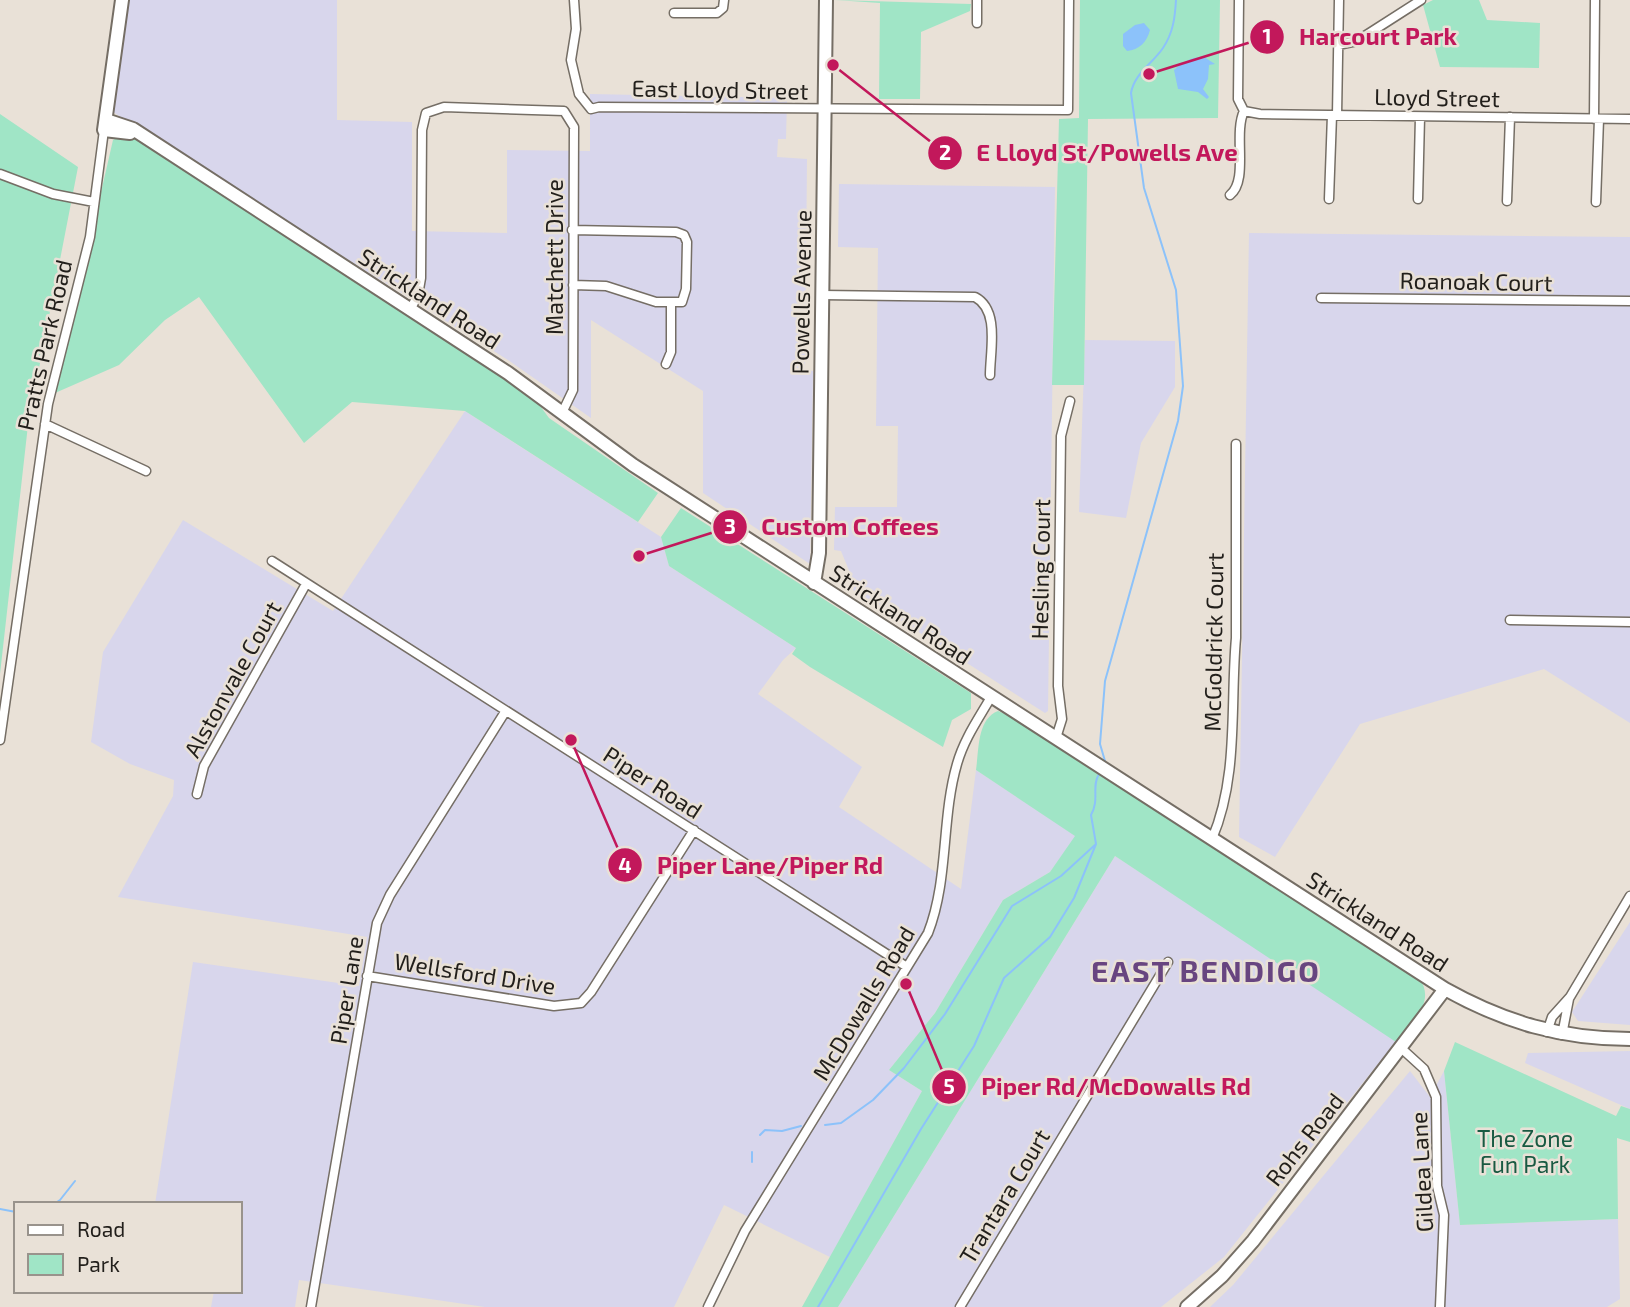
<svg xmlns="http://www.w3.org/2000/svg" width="1630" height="1307" viewBox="0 0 1630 1307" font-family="'Exo 2',sans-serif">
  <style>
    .industrial { fill: #d8d6ec }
    .green { fill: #a0e5c6 }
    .water { fill: #8cc2fa }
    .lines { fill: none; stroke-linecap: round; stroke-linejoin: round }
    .stream { stroke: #8cc2fa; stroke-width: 2 }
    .street-casing { stroke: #756e65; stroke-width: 11 }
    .secondary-casing { stroke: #756e65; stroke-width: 16 }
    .street { stroke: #fff; stroke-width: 8 }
    .secondary { stroke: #fff; stroke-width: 12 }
    .labels { text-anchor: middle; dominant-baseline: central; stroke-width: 5; stroke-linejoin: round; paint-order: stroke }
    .street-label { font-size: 23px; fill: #221f1b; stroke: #e9e1d7 }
    .park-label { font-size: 23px; fill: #195a42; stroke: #e9e1d7 }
    .district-label { font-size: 30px; font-weight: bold; letter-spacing: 2px; fill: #684580; stroke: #e9e1d7 }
    .leader { fill: none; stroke: #c2185b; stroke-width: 2.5 }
    .callout-dot { fill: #c2185b; stroke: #e9e1d7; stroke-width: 2.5 }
    .mark-label { font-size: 21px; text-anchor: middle; font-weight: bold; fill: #fff }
    .callout-label { font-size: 24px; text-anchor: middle; font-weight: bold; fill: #c2185b; stroke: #e9e1d7; stroke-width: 5; stroke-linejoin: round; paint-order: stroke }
  </style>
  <rect width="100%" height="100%" fill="#e9e1d7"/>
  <!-- industrial -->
  <path class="industrial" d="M129,0H337V120L412,122V231L507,233V150L590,151V94L787,98L786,139H778L777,157L807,159L805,370L813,371L810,564L703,493V391L591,320V418L508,360L113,112Z
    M839,184L1055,187L1048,711L1045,713L853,590L855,585L841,551L834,550L835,507H897L898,426H876L878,248L838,247Z
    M1249,233L1630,237V723L1544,669L1360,724L1275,857L1239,837Z
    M1085,340L1175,341V387L1141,443L1126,518L1079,512Z
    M465,411L661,537L669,566L796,648L783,660L758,694L862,767L839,807L961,889L976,770L1076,836L1050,872L1003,900L935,1013L889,1070L922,1091L830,1257L724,1205L674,1307H485L299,1280L295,1307H211L214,1291H240V1204H155L193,962L359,986L367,937L118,897L173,796L174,780L130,764L91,742L103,652L183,520L333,611Z
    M1115,856L1397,1040L1224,1257L1161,1307H838Z
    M1630,922V1025L1578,1021L1572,1012Z
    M1630,1051V1109L1525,1063L1528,1053Z
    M1410,1071L1430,1097L1444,1071L1460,1225L1618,1219L1620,1299L1607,1307H1210L1233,1285Z"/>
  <!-- green -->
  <path class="green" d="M835,0L971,4L970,11L921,32L920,99H879L880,3Z
    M1080,0H1220L1218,118L1088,119L1084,385H1052L1059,119L1079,118Z
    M1433,0H1479L1487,20L1540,23L1539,68L1440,67L1423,5Z
    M0,114L78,167L28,425L0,674Z
    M121,136L135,138L535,399L549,418L658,493L638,522L465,411L352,402L304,443L199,297L165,320L119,365L55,393L113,140Z
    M681,508L971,693V709L952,720L943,747L810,667L792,654L796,648L669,566L661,537Z
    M998,711L1023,722L1419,978C1437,1002 1411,1023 1396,1042L1115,856L838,1307H802L922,1091L889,1070L935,1013L1003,900L1050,872L1075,836L976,770C979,750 977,719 998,711Z
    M1455,1042L1616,1116L1621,1106L1630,1109V1142L1617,1138L1618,1219L1460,1225L1444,1071Z"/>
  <!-- water -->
  <path class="water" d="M1144,23L1150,30C1147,42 1139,50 1127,51L1123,46V34L1135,25Z
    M1204,57L1215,64L1209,65L1208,79L1203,89L1209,97L1207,99L1198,92L1178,89L1174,70C1184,61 1191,57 1204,57Z"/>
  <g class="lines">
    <!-- stream -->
    <path class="stream" d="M1105,761L1100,744L1105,681L1178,421L1183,386L1176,290L1144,188L1131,93C1134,74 1152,64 1163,48C1173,33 1175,18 1176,0
      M825,1125L841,1123L873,1100L904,1068L945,1014L1012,906L1061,876L1096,844L1091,815C1100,799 1091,787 1099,774
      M760,1135L765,1130L782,1131L801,1126
      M752,1162V1152
      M54,1204L60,1200L75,1181
      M0,1209L16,1212
      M818,1307L921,1129L974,1046L1004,978L1050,937L1074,898L1096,844"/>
    <defs>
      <path id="street" d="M574,0L576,29L571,60L579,94L591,109
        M1239,0L1238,99L1244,111
        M674,13H717L723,8L724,0
        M977,23V0
        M1338,45L1357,41L1421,0
        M591,109L599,107L1068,110L1069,0
        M1244,111L1260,114L1630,119
        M1337,115L1339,0
        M1594,119L1595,0
        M0,174L53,194L94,202
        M1230,195C1249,180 1233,134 1244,111
        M1329,199L1332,115
        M1418,199L1420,117
        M1507,201L1510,117
        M1596,202L1599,119
        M572,230L676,232L684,235L687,242L686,289L682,302H656L606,286L573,285
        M822,295L975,297C1000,310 990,351 990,375
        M1321,298L1630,301
        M410,310L418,295L421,278L422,130L426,113L444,107L564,111L574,127L573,390L562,413
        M666,364L671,352V304
        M45,424L146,471
        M272,561L907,967
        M1510,620L1630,622
        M1056,738L1062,719L1058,686L1061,436L1070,401
        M0,740L48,404L90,237L104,130
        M197,794L204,766L306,584
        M1212,839C1239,776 1230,704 1236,638V444
        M367,976L554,1006L581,1003L591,992L694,830
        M1547,1032L1552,1017L1570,997L1630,896
        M1562,1035L1569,999
        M1401,1048L1424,1069L1436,1097L1437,1186L1444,1215L1440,1307
        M311,1307L377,923L390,895L505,712
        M708,1307L745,1231L928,933C949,879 941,819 957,764C964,739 979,718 991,697
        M960,1307L1168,962"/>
      <path id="secondary" d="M122,0L104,130L130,133
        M106,120L133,129L508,373L633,465L1445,989C1504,1022 1561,1039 1630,1039
        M814,583L819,553L826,0
        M1187,1307L1222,1276L1253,1241L1445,989"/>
    </defs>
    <!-- street casing -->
    <use href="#street" class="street-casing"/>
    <!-- secondary casing -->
    <use href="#secondary" class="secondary-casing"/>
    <!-- street -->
    <use href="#street" class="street"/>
    <!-- secondary -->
    <use href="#secondary" class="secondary"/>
  </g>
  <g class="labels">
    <!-- street labels -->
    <g class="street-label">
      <text transform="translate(720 89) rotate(1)">East Lloyd Street</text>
      <text transform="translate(1437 97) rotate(1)">Lloyd Street</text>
      <text transform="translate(554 257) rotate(-90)">Matchett Drive</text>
      <text transform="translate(1476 281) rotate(1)">Roanoak Court</text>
      <text transform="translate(801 292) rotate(-89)">Powells Avenue</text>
      <text transform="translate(430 298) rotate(33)">Strickland Road</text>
      <text transform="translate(44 345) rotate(-77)">Pratts Park Road</text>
      <text transform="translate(1040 569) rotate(-89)">Hesling Court</text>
      <text transform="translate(901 614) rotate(33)">Strickland Road</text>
      <text transform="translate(1213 642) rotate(-89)">McGoldrick Court</text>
      <text transform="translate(232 679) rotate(-61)">Alstonvale Court</text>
      <text transform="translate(653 782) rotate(33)">Piper Road</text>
      <text transform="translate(1378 921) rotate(33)">Strickland Road</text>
      <text transform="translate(475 973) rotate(9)">Wellsford Drive</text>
      <text transform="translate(346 990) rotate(-81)">Piper Lane</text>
      <text transform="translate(863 1003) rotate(-59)">McDowalls Road</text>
      <text transform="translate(1304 1139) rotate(-52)">Rohs Road</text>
      <text transform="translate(1421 1172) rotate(-93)">Gildea Lane</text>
      <text transform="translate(1004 1196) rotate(-59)">Trantara Court</text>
    </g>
    <!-- park labels -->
    <g class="park-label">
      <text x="1525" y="1138">The Zone<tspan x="1525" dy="26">Fun Park</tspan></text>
    </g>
    <!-- district labels -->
    <g class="district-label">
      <text x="1206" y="970">EAST BENDIGO</text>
    </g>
  </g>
  <!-- callouts -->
  <path class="leader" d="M1149 74L1267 37M833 65L945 153M639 556L730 527M571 740L625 865M906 984L949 1087"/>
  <g class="callout-dot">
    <circle cx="1149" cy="74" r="7"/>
    <circle cx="833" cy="65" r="7"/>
    <circle cx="639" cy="556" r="7"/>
    <circle cx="571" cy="740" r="7"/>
    <circle cx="906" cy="984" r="7"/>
    <circle cx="1267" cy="37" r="18"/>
    <circle cx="945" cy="153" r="18"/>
    <circle cx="730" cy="527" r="18"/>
    <circle cx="625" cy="865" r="18"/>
    <circle cx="949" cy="1087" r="18"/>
  </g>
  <g class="mark-label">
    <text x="1267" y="44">1</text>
    <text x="945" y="160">2</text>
    <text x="730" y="534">3</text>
    <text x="625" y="873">4</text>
    <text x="949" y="1094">5</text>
  </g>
  <g class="callout-label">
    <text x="1378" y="45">Harcourt Park</text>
    <text x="1107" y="161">E Lloyd St/Powells Ave</text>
    <text x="850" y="535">Custom Coffees</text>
    <text x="770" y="874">Piper Lane/Piper Rd</text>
    <text x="1116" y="1095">Piper Rd/McDowalls Rd</text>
  </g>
  <!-- legend -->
  <rect x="14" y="1202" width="228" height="91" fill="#e9e1d7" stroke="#99938c" stroke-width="2"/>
  <rect x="28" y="1225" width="35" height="10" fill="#ffffff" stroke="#99938c" stroke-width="2"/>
  <text x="77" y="1237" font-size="21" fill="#221f1b">Road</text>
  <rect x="28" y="1254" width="35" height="21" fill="#a0e5c6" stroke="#99938c" stroke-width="2"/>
  <text x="77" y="1272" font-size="21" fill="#221f1b">Park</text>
</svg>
